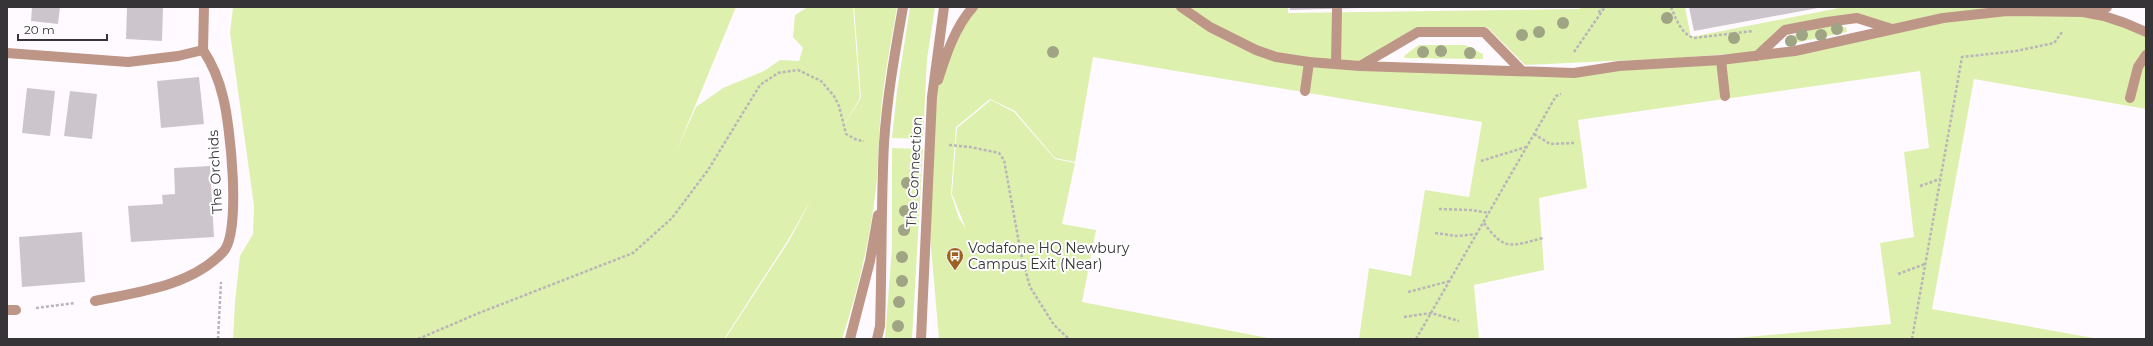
<svg xmlns="http://www.w3.org/2000/svg" width="2153" height="346" viewBox="0 0 2153 346" font-family="Montserrat,sans-serif">
  <style>
    .green { fill: #def0ae }
    .building { fill: #ccc6cc }
    .lines { fill: none; stroke-linecap: round; stroke-linejoin: round }
    .path { stroke: #b9b5b9; stroke-width: 2.5; stroke-dasharray: 3 2; stroke-linecap: butt }
    .service { stroke: #be9688; stroke-width: 10 }
    .minor { stroke: #be9688; stroke-width: 10 }
    .tree { fill: #9fa484 }
    .labels { text-anchor: middle; dominant-baseline: central; stroke-width: 4; stroke-linejoin: round; paint-order: stroke }
    .street-label { font-size: 14px; fill: #363436; stroke: #fff }
    .poi-label { font-size: 14px; fill: #363436; stroke: #fff; text-anchor: start }
  </style>
  <rect width="100%" height="100%" fill="#fffaff"/>
  <!-- green -->
  <path class="green" d="M233,7H736L676,152L696,107L723,88L764,71L780,60L799,61L803,48L793,37L795,15L808,7H853L860,98L841,130L861,98L854,7H897C891,42 884,77 881,112C878,137 879,163 876,188C870,240 858,290 842,339H725L789,241L812,198L788,240L724,339H233L235,302L240,256L253,234L254,206L230,33Z
    M910,7H935L927,59L923,139L892,138L897,91Z
    M978,7H1176L1276,59L1523,73L1722,62L1944,21L2039,13L2104,18L2146,35V109L1974,79L1932,309L2099,339H1724L1891,324L1880,243L1914,237L1904,152L1929,148L1920,71L1578,120L1587,188L1539,198L1544,270L1474,285L1479,339H1359L1369,268L1411,276L1425,190L1469,197L1482,122L1093,57L1075,162L1055,158L1015,111L990,99L956,127L951,194L959,218L966,229L952,194L957,128L991,100L1014,112L1055,159L1075,163L1062,224L1096,230L1082,302L1273,339H939L930,236L934,98L952,49L969,16Z
    M1184,7H1288V13L1580,9V7H1685L1691,37L1844,7H2103L2039,9L1893,29L1858,15L1783,28L1755,52L1676,58L1525,65L1487,27L1415,28L1359,63L1309,59L1257,48Z
    M1830,25L1846,27L1847,32L1785,45V41L1798,33Z
    M1419,45H1465L1483,54V59L1404,58L1405,55Z
    M892,148L923,149L912,339H885L892,247Z"/>
  <!-- building -->
  <path class="building" d="M32,7H60L58,24L31,21Z
    M127,7H163L162,41L126,39Z
    M1290,7H1361V8L1290,10Z
    M1689,7H1817L1818,8L1694,31Z
    M199,77L204,124L161,128L157,81Z
    M27,88L55,91L50,136L22,133Z
    M70,91L97,94L92,139L64,136Z
    M210,166L214,237L131,242L128,206L163,204L162,195L175,194L174,168Z
    M82,232L85,282L22,287L19,237Z"/>
  <g class="lines">
    <!-- path -->
    <path class="path" d="M1671,7C1676,19 1681,34 1694,38L1753,31
      M1599,13L1601,7
      M1574,52L1605,7
      M1534,134L1550,144L1574,143
      M949,145L970,147L999,153L1004,160L1021,254L1030,287L1054,325L1069,339
      M1481,161L1526,147
      M1920,186L1940,179
      M1439,209L1471,210L1489,213
      M1484,223C1505,252 1511,246 1543,238
      M1435,233L1457,236L1477,234
      M1898,274L1925,264
      M1408,292L1450,281
      M36,308L75,303
      M1404,317L1431,313L1459,321
      M218,339L221,282
      M418,339L479,313L633,253L672,218L708,170L760,85L778,73L798,70L821,81L834,96L839,106L846,134L857,140L864,141
      M1416,339L1556,96L1561,94
      M1912,339L1962,57L2016,51L2054,43L2062,32"/>
    <!-- service -->
    <path class="service" d="M1721,60L1725,96
      M1336,64L1337,9
      M1305,91L1309,62
      M2130,98L2138,67L2146,55"/>
    <!-- minor -->
    <path class="minor" d="M1181,7L1210,27L1256,50L1276,57L1309,62L1360,66L1574,73L1619,66L1721,60L1795,51L1943,18L2007,11L2083,12L2104,16L2125,23L2146,32
      M2089,11L2107,7
      M203,50L204,7
      M7,53L128,62L178,56L203,50
      M1757,56L1785,30L1827,22L1857,18L1892,29
      M1360,66L1418,32H1484L1522,71
      M938,80C946,55 955,27 973,7
      M95,301C138,292 191,286 223,252C242,233 230,123 223,97C219,80 213,65 203,50
      M7,310H16
      M850,339L870,261L878,215
      M877,339L880,326C882,265 881,204 884,143C887,97 895,52 903,7
      M921,339L932,97L944,7"/>
  </g>
  <!-- trees -->
  <g class="tree">
    <circle cx="1667" cy="18" r="6"/>
    <circle cx="1563" cy="23" r="6"/>
    <circle cx="1837" cy="29" r="6"/>
    <circle cx="1539" cy="32" r="6"/>
    <circle cx="1522" cy="35" r="6"/>
    <circle cx="1802" cy="35" r="6"/>
    <circle cx="1821" cy="35" r="6"/>
    <circle cx="1734" cy="38" r="6"/>
    <circle cx="1791" cy="41" r="6"/>
    <circle cx="1441" cy="51" r="6"/>
    <circle cx="1053" cy="52" r="6"/>
    <circle cx="1423" cy="52" r="6"/>
    <circle cx="1470" cy="53" r="6"/>
    <circle cx="907" cy="183" r="6"/>
    <circle cx="905" cy="211" r="6"/>
    <circle cx="904" cy="230" r="6"/>
    <circle cx="902" cy="257" r="6"/>
    <circle cx="902" cy="281" r="6"/>
    <circle cx="899" cy="302" r="6"/>
    <circle cx="898" cy="326" r="6"/>
  </g>
  <!-- icons -->
  <defs>
    <symbol id="bus-pin" viewBox="-11 -11 22 30"><path d="M0 17L-7.5 6A9.5 9.5 0 1 1 7.5 6Z" fill="#9d6123" stroke="#fff"/><path d="M-5-6H5V4H4V6H2V4H-2V6H-4V4H-5ZM-3.5-4V0h7V-4ZM-3.5 1.2v1.5H-2V1.2ZM2 1.2v1.5H3.5V1.2Z" fill="#fff"/></symbol>
  </defs>
  <g fill-rule="evenodd">
    <use href="#bus-pin" x="945" y="246" width="20" height="27"/>
  </g>
  <g class="labels">
    <!-- street labels -->
    <g class="street-label">
      <text transform="translate(215 172) rotate(-93)">The Orchids</text>
      <text transform="translate(914 172) rotate(-87)">The Connection</text>
    </g>
    <!-- poi labels -->
    <g class="poi-label">
      <text x="968" y="248">Vodafone HQ Newbury<tspan x="968" dy="16">Campus Exit (Near)</tspan></text>
    </g>
  </g>
  <!-- border -->
  <rect width="2153" height="346" fill="none" stroke="#363436" stroke-width="16"/>
  <!-- scale -->
  <path d="M18 34v6h89v-6" fill="none" stroke="#363436" stroke-width="2"/>
  <text x="24" y="34" font-size="12" fill="#363436" stroke="#ffffff" stroke-width="3" paint-order="stroke">20 m</text>
</svg>
